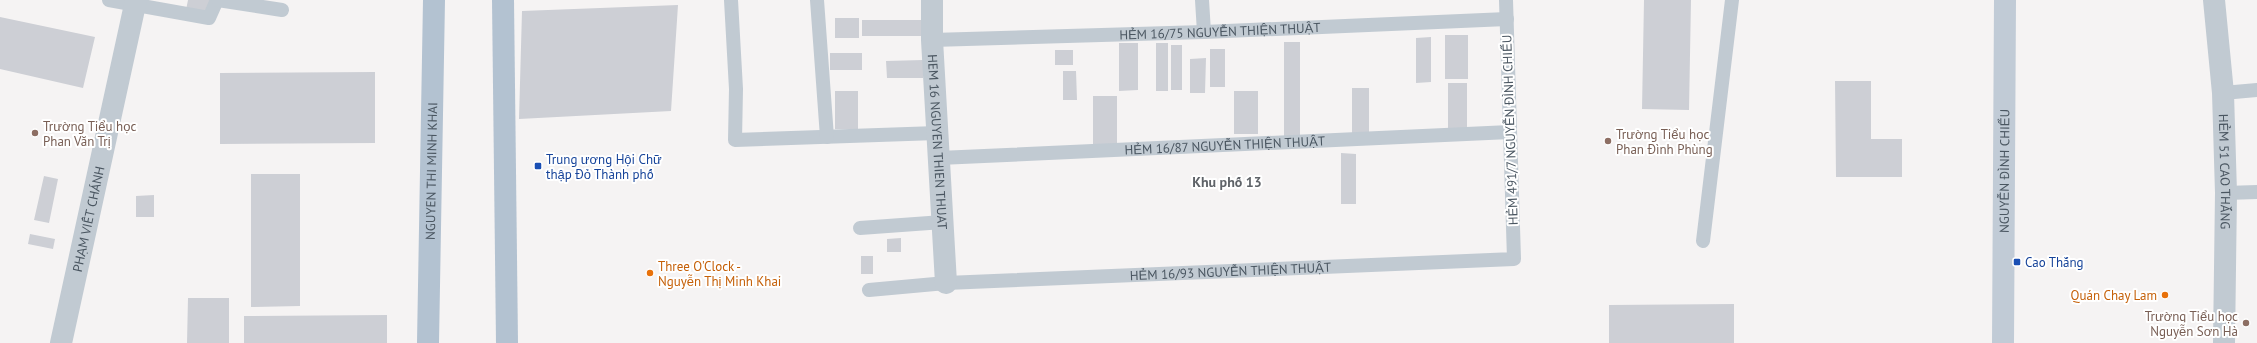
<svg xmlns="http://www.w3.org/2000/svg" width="2257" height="343" viewBox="0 0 2257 343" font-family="'PT Sans',sans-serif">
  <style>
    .building { fill: #cdcfd5 }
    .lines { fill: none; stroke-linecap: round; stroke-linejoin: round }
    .service { stroke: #c1cad2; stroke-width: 14 }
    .minor { stroke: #c1cad2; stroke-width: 22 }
    .tertiary { stroke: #c1cad2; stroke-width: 22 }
    .secondary { stroke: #c1cbd6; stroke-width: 22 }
    .primary { stroke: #b3c2d1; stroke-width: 22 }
    .education-dot { fill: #8d6e63; stroke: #fff; stroke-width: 1.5 }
    .transit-dot { fill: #1a4fb4; stroke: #fff; stroke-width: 1.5 }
    .food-dot { fill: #e8710a; stroke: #fff; stroke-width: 1.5 }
    .labels { text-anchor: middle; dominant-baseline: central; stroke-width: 4; stroke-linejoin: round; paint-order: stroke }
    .street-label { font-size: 13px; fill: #4a5661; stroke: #fff }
    .education-label { font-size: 13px; fill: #785e54; stroke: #fff; text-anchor: start }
    .transit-label { font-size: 13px; fill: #164399; stroke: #fff; text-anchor: start }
    .food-label { font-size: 13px; fill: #c56008; stroke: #fff; text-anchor: start }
    .neighbourhood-label { font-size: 14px; font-weight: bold; fill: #5f6368; stroke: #fff }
  </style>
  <rect width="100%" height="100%" fill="#f5f3f3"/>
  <!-- building -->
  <path class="building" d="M188,0H217L213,15L186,10Z
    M1644,0H1691L1689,110L1642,109Z
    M678,5L671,111L519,119L522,11Z
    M0,17L95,37L83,88L0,69Z
    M835,18H859V38H835Z
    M862,20H925V36H862Z
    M1445,35H1468V79H1445Z
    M1431,37V82L1416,83V38Z
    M1284,42H1300V137H1284Z
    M1119,43H1138V90L1119,91Z
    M1156,43H1168V91H1156Z
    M1171,45H1182V90H1171Z
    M1210,49H1225V87H1210Z
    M1055,50H1073V65H1055Z
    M830,53H862V70H830Z
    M1206,58L1205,93H1190V59Z
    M923,60V78H887L886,61Z
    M1063,71H1076L1077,100H1063Z
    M375,72V143L220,144V73Z
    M1835,81H1871V139H1902V177H1836Z
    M1448,83H1467V132H1448Z
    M1352,88H1369V134L1352,133Z
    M835,91H858V129H835Z
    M1234,91H1258V134H1234Z
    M1093,96H1117V144H1093Z
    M1341,153L1356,154V204H1341Z
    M251,174H300V306L251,307Z
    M44,176L58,179L49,223L34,220Z
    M154,195V217H136V196Z
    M30,234L55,239L53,249L28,244Z
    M901,238V252H887V239Z
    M861,256H873V274H861Z
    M188,298H229V343H187Z
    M1734,304V343H1609V305Z
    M387,315V343H244V316Z"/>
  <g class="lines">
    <!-- service -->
    <g class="service">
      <path d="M109,0L209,18L217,0"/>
      <path d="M218,0L282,10"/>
      <path d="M731,0L736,89L735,140L937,133"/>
      <path d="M817,0L827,137"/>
      <path d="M1202,0L1204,32"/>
      <path id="s1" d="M932,40L1204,32L1507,19"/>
      <path d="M2223,93L2257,90"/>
      <path id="s2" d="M939,158L1510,132"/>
      <path d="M2226,193L2257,192"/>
      <path d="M860,228L943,222"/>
      <path d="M1703,241L1732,0"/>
      <path id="s3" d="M869,290L946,283L1514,259L1506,0"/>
    </g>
    <!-- minor -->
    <g class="minor">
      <path id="s4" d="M932,0V40L946,283"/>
      <path id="s5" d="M2214,0L2223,93L2226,193L2224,343"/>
    </g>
    <!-- tertiary -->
    <path class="tertiary" id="s6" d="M61,343L136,0"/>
    <!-- secondary -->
    <path class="secondary" id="s7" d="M2003,343L2005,0"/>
    <!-- primary -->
    <g class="primary">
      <path d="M503,0L507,343"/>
      <path id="s8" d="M428,343L434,0"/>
    </g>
  </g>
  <!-- markers -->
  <g class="education-dot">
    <circle cx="35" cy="133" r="4"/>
    <circle cx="1608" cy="141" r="4"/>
    <circle cx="2246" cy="323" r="4"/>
  </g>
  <g class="transit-dot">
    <rect x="534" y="162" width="8" height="8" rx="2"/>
    <rect x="2013" y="258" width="8" height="8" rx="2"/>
  </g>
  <g class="food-dot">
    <circle cx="650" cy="273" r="4"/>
    <circle cx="2165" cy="295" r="4"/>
  </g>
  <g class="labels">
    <!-- street labels -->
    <g class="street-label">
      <text stroke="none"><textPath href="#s1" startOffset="288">HẺM 16/75 NGUYỄN THIỆN THUẬT</textPath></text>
      <text transform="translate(1510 130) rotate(-92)">HẺM 491/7 NGUYỄN ÐÌNH CHIỂU</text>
      <text stroke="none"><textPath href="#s4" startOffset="142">HEM 16 NGUYEN THIEN THUAT</textPath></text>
      <text stroke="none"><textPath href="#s2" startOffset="286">HẺM 16/87 NGUYỄN THIỆN THUẬT</textPath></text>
      <text stroke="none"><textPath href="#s5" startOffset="172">HẺM 51 CAO THẮNG</textPath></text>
      <text stroke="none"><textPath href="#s8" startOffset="172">NGUYEN THI MINH KHAI</textPath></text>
      <text stroke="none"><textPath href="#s7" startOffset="172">NGUYỄN ĐÌNH CHIỂU</textPath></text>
      <text stroke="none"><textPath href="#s6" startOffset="127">PHẠM VIẾT CHÁNH</textPath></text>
      <text stroke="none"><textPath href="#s3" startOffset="362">HẺM 16/93 NGUYỄN THIỆN THUẬT</textPath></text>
    </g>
    <!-- education labels -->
    <g class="education-label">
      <text x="43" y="126">Trường Tiểu học<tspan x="43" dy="15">Phan Văn Trị</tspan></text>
      <text x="1616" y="134">Trường Tiểu học<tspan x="1616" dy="15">Phan Đình Phùng</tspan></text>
      <text x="2238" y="316" text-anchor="end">Trường Tiểu học<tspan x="2238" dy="15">Nguyễn Sơn Hà</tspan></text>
    </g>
    <!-- transit labels -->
    <g class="transit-label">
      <text x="546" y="159">Trung ương Hội Chữ<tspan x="546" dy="15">thập Đỏ Thành phố</tspan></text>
      <text x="2025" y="262">Cao Thắng</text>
    </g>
    <!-- food labels -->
    <g class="food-label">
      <text x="658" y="266">Three O'Clock -<tspan x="658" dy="15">Nguyễn Thị Minh Khai</tspan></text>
      <text x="2157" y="295" text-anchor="end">Quán Chay Lam</text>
    </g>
    <!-- neighbourhood labels -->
    <g class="neighbourhood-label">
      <text x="1227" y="182">Khu phố 13</text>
    </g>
  </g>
</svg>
